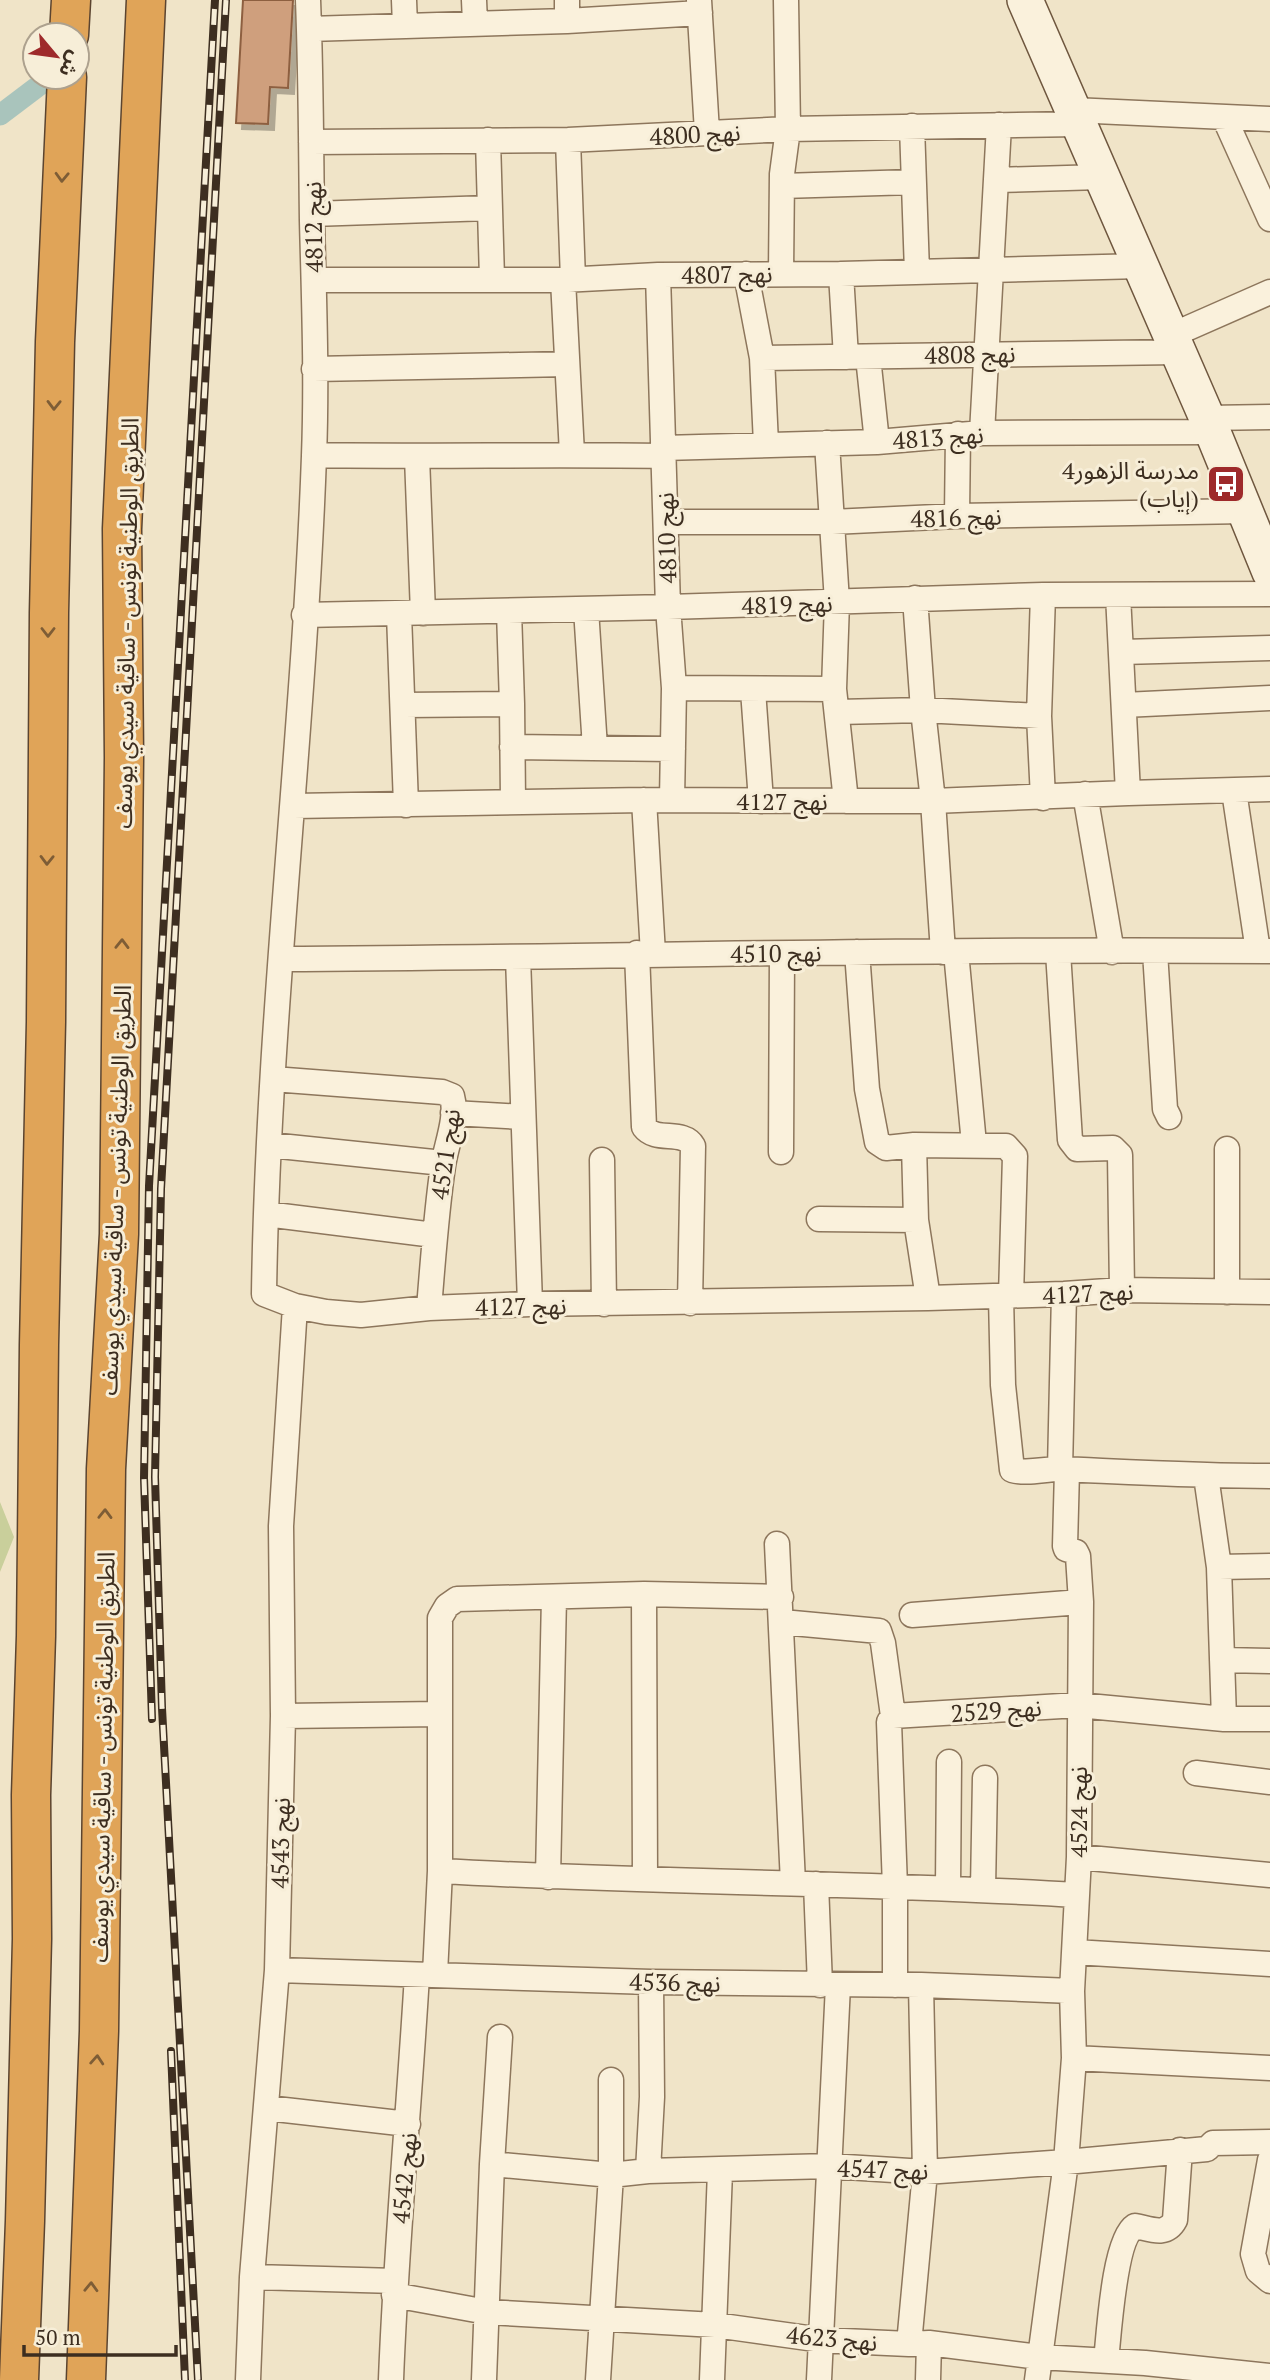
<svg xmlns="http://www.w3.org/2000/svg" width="1270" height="2380" viewBox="0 0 1270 2380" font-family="'PT Serif','Noto Sans Arabic',serif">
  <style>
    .green { fill: #c9cf9b }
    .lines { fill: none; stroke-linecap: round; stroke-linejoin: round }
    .canal { stroke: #a9c4bc; stroke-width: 21 }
    .building { fill: #cf9f7d; stroke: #8d5f41; stroke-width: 2; filter: url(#shadow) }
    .street-casing { stroke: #8d765c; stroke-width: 27 }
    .secondary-casing { stroke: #6f573f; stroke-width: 38 }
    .highway-casing { stroke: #5b4430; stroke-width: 41 }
    .street { stroke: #faf1dc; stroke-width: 24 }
    .secondary { stroke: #faf1dc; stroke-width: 35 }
    .highway { stroke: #e0a458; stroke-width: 38 }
    .rail-casing { stroke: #3d2e20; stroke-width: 8 }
    .rail { stroke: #f7eed8; stroke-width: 5; stroke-dasharray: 16; stroke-linecap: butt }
    .oneway { stroke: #7e5d36 }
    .labels { text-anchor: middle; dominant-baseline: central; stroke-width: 6; stroke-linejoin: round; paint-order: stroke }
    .street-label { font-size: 24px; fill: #3d2e20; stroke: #f7eed8 }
    .poi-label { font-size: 24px; fill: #3d2e20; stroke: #f7eed8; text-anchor: end }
  </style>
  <defs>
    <filter id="shadow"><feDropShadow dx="6" dy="6" stdDeviation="0" flood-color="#0004"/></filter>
  </defs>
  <rect width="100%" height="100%" fill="#f0e4c8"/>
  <!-- green -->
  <path class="green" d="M0,1502L14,1537L0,1572Z"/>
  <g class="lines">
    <!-- canal -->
    <path class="canal" d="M0,115L41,84"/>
  </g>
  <!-- building -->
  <path class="building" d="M243,0H293L288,88L270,87L268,124L236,123Z"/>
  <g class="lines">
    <defs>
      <path id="street" d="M308,0C311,74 311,148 312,221C314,299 317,378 314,456C304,736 268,1014 264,1294L295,1306L326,1312L361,1315L429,1308L530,1304L928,1298L1064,1294L1122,1290L1270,1292
        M404,0L405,26
        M474,0L475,23
        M567,0V21
        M699,0L707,132
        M309,29L567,21L700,13
        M1073,110L1270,119
        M1224,117L1270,219
        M912,126L917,272
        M488,140L492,279
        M568,140L573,280
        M311,142L568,140L788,129L1079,124
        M996,180L1101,177
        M782,186L913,182
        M312,214L489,208
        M781,273L782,174L788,129L786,0
        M746,274L762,358L766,444
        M841,274L846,357
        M658,275L668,607L674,688L672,800
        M314,280H563L658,275L841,274L1141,266
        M563,280L572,454
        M1170,336L1270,292
        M868,357L877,442
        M762,358L1178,352
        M314,369L567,364
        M1207,418L1270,417
        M982,433L999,125
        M827,443L837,602L834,689L846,801
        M663,448L877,442L982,433L1213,432
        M314,455C430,457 547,454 663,456
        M417,457L423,613
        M957,516L958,434
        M667,522H832L957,516L1246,511
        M1043,595L1039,716L1043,798
        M1118,595L1128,793
        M915,598L923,710L933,801L943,952
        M586,609L595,748
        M509,611L512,704
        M399,614L406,805
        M304,615L668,607L1043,595L1270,594
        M1122,652L1270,648
        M674,688L834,689
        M753,690L761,801
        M404,705L512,704L513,801
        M1124,705L1270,698
        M838,712L923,710L1039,716
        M512,747L673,749
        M1234,791L1258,951
        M1085,794L1112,952
        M644,800L653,954
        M294,806L644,800L933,801L1128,793L1270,789
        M857,952L867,1089L877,1142L886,1148L914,1145L1006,1146L1015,1156L1011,1296
        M956,952L974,1144
        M1058,952L1070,1140L1077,1149L1113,1148L1120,1155L1122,1290
        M1155,952L1165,1109L1169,1117
        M637,953L644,1127C656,1143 683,1129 693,1146L690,1303
        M518,957L530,1304
        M281,959C611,957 940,948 1270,951
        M273,1079L442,1092L452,1096C458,1117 446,1145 443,1166C436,1214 433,1261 429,1308
        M453,1113L523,1117
        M270,1145L443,1163
        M914,1145L916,1220L928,1298
        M1227,1149V1292
        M781,1152L782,954
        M602,1160L604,1304
        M266,1214L434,1235
        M819,1219L916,1220
        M1001,1296L1003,1385L1012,1470C1028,1474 1044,1469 1060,1469C1130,1472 1200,1476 1270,1476
        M1060,1469L1064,1294
        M1206,1476L1219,1567L1224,1719
        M777,1544L793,1883
        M1219,1567L1270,1566
        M644,1594L645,1879
        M912,1615L1081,1602
        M782,1622L879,1631L883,1643L893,1716
        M1222,1660L1270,1661
        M283,1716L440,1714
        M1196,1773L1270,1782
        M1079,1857L1270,1875
        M440,1871C652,1883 865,1882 1077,1895
        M548,1877L554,1597
        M816,1884L820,1985
        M948,1887L949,1762
        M983,1889L985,1778
        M1075,1952L1270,1964
        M277,1970L651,1982L921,1985L1072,1991
        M435,1974L440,1871V1618L447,1606L457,1599L644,1594L781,1597
        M895,1985V1887L889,1722L893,1716L1078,1705L1224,1719H1270
        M1074,2058L1270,2068
        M267,2108L408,2124
        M1270,2160L1253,2254L1258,2271L1270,2281
        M492,2164L611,2175L648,2171L830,2166L925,2172L1066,2162L1207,2149L1213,2143L1270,2142
        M648,2171L652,2097L651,1982
        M252,2277L396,2281
        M394,2295L487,2312L715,2325L822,2340L909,2344L929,2343L1039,2357L1145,2363L1270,2376
        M909,2344L925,2172L921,1985
        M1106,2361C1109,2334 1114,2239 1135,2226C1151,2229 1166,2237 1175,2220L1180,2150
        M248,2380L252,2277L277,1970L283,1716L281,1526L295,1306
        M391,2380C396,2245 409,2110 417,1975
        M484,2380L492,2164L500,2037
        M598,2380L611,2175V2080
        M712,2380L720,2171
        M819,2380L838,1985
        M928,2380L929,2343
        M1037,2380L1066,2162L1074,2058L1072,1991L1079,1857L1081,1602L1078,1556L1076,1552L1066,1549L1065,1546L1067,1470"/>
      <path id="secondary" d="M1025,0L1207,418L1270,572"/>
      <path id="highway" d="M69,35L71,0
        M19,2380L25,2221L32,1939L31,1795L36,1636L39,1345L46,1022L49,613L55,342L67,77
        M86,2380L99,2031L106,1469L119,1234L124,758L122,529L146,0"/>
    </defs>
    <!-- street casing -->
    <use href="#street" class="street-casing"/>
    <!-- secondary casing -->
    <use href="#secondary" class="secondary-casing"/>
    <!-- highway casing -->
    <use href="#highway" class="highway-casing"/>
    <!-- street -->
    <use href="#street" class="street"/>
    <!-- secondary -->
    <use href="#secondary" class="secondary"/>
    <!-- highway -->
    <use href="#highway" class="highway"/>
    <defs>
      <path id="rail" d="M152,1719L144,1478L149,1186L215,0
        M171,2051L185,2380
        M198,2380L162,1708L155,1477L161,1189L226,0"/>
    </defs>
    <!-- rail casing -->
    <use href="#rail" class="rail-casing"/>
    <!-- rail -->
    <use href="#rail" class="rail"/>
  </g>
  <!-- one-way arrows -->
  <defs><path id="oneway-chevron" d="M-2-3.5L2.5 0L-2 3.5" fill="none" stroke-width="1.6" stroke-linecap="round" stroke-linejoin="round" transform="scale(1.75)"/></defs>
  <g class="oneway">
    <use href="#oneway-chevron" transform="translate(62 177) rotate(92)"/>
    <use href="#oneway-chevron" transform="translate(54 405) rotate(91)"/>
    <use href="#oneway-chevron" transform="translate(48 632) rotate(90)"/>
    <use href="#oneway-chevron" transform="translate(47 860) rotate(91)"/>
    <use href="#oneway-chevron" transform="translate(122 944) rotate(-89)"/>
    <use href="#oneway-chevron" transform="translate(105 1514) rotate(-89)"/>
    <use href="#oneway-chevron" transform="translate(97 2060) rotate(-86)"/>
    <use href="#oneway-chevron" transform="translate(91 2287) rotate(-88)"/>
  </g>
  <!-- icons -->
  <defs>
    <symbol id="bus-square" viewBox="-11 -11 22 22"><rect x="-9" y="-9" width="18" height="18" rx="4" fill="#9e2a2b" stroke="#f7eed8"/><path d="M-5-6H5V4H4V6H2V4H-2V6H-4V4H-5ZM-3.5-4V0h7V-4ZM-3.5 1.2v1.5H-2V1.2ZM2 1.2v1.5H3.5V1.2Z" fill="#fff"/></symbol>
  </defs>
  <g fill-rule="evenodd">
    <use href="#bus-square" x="1204" y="462" width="44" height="44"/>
  </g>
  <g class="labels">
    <!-- street labels -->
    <g class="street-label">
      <text transform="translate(695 134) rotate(-3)">نهج 4800</text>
      <text transform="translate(313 227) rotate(-91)">نهج 4812</text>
      <text transform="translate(727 274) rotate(-1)">نهج 4807</text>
      <text transform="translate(970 354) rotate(-1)">نهج 4808</text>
      <text transform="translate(938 437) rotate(-4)">نهج 4813</text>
      <text transform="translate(956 517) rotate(-2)">نهج 4816</text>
      <text transform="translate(666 538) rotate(-92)">نهج 4810</text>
      <text transform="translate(787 604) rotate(-2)">نهج 4819</text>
      <text transform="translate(126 623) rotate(-89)">الطريق الوطنية تونس - ساقية سيدي يوسف</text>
      <text x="782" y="801">نهج 4127</text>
      <text transform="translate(776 953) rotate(-1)">نهج 4510</text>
      <text transform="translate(445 1154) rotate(-82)">نهج 4521</text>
      <text transform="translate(115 1190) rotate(-88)">الطريق الوطنية تونس - ساقية سيدي يوسف</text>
      <text transform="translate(1088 1293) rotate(-3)">نهج 4127</text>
      <text transform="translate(521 1306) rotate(-1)">نهج 4127</text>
      <text transform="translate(996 1710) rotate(-4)">نهج 2529</text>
      <text transform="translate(102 1757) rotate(-89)">الطريق الوطنية تونس - ساقية سيدي يوسف</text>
      <text transform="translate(1078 1812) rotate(-90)">نهج 4524</text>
      <text transform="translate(280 1843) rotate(-89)">نهج 4543</text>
      <text transform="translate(675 1982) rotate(1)">نهج 4536</text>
      <text transform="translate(883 2169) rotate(2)">نهج 4547</text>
      <text transform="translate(404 2178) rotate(-85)">نهج 4542</text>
      <text transform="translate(832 2338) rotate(5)">نهج 4623</text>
    </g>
    <!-- poi labels -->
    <g class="poi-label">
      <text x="1199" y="470">مدرسة الزهور4<tspan x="1199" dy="28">(إياب)</tspan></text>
    </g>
  </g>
  <!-- north arrow -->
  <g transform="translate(56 56) rotate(119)"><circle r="33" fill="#f7eed8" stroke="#ada18e" stroke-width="2"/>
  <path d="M0-5L12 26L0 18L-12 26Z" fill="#9e2a2b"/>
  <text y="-10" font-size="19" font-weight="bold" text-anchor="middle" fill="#3d2e20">ش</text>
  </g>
  <!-- scale -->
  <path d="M24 2345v10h152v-10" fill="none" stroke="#3d2e20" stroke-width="3.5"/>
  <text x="35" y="2345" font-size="21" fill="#3d2e20" stroke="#f7eed8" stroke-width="5" paint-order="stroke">50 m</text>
</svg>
